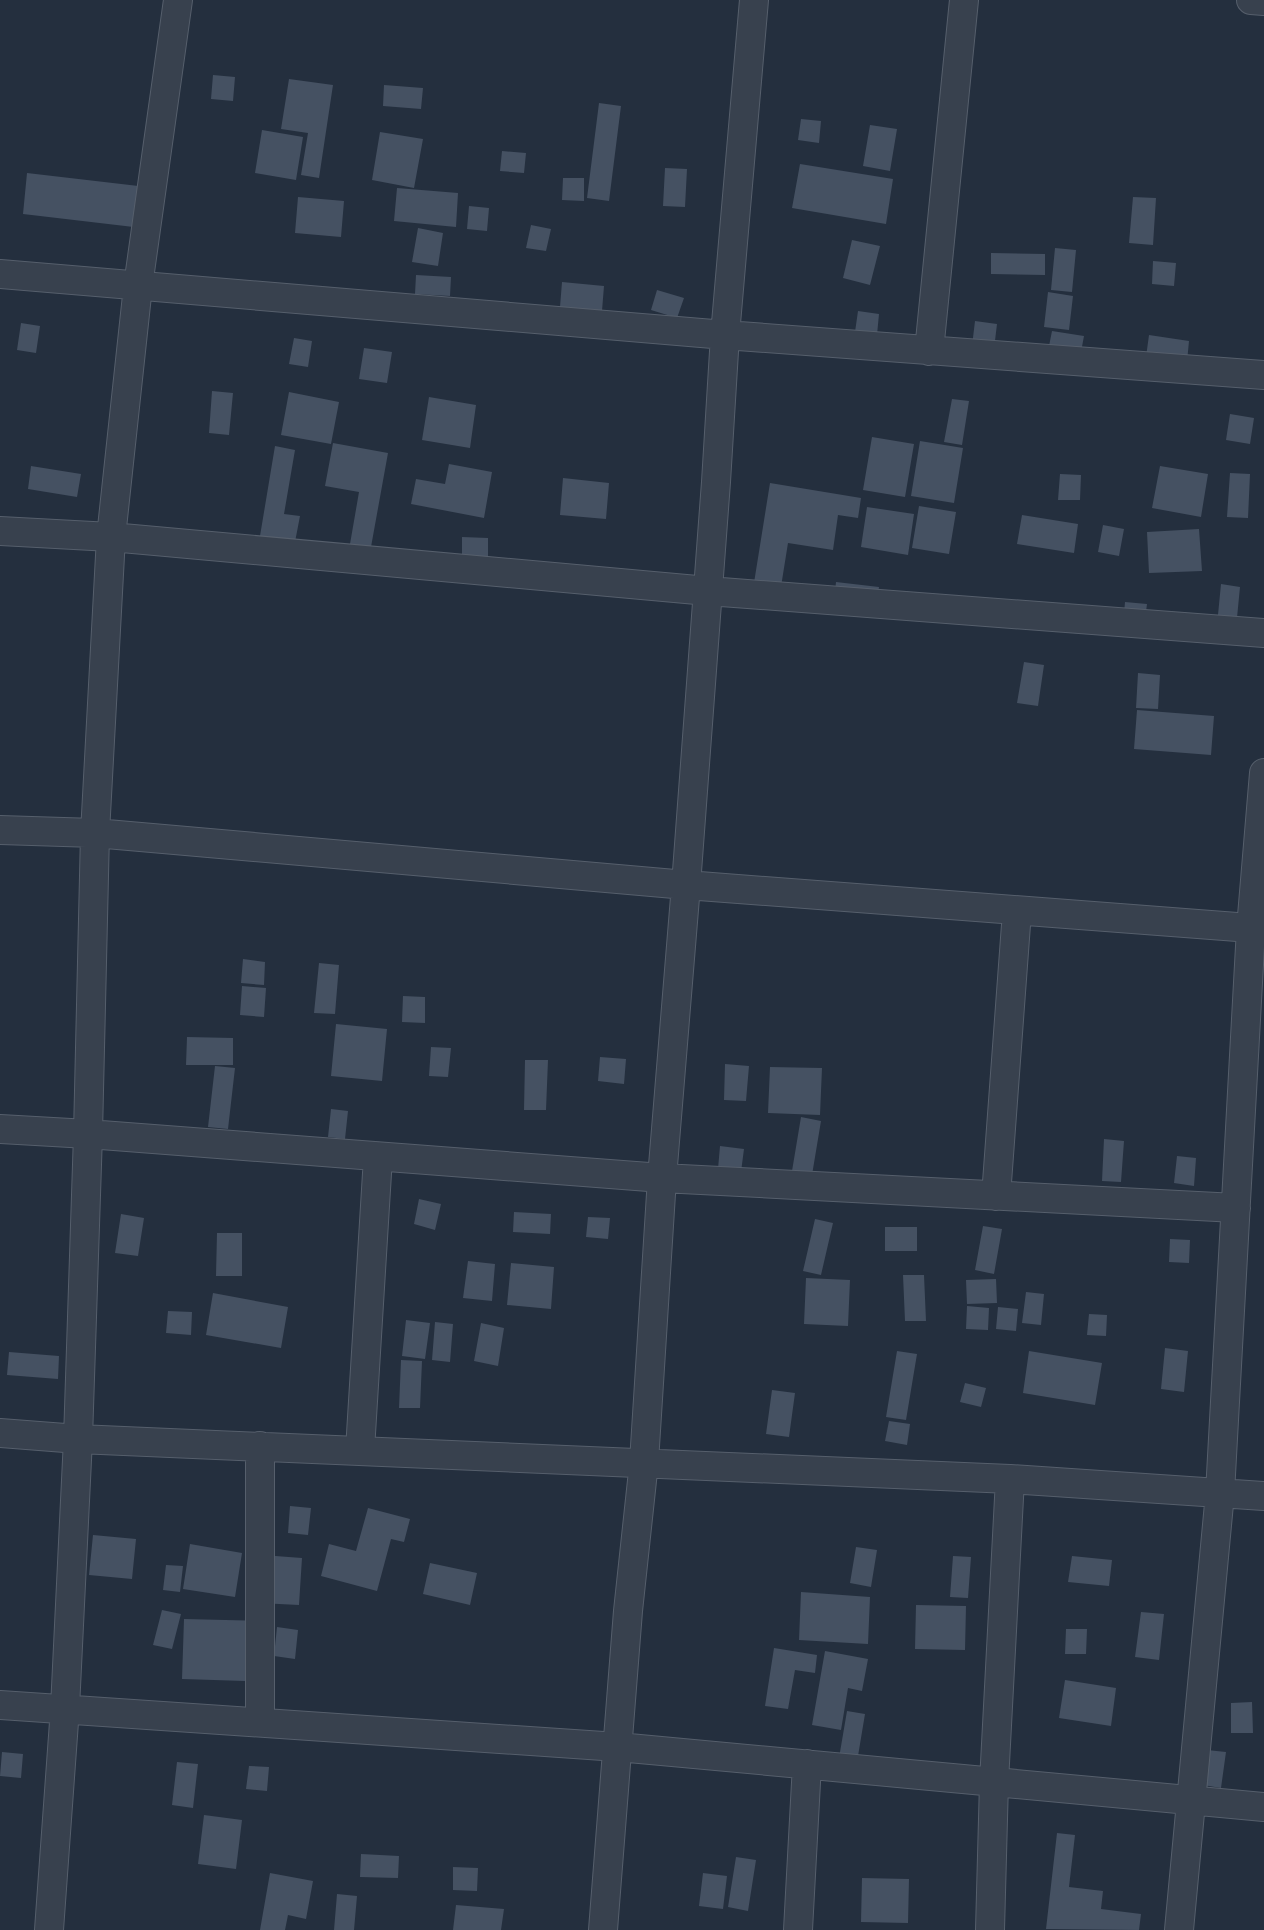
<svg xmlns="http://www.w3.org/2000/svg" width="1264" height="1930" viewBox="0 0 1264 1930" font-family="Rubik,sans-serif">
  <style>
    .building { fill: #455162 }
    .lines { fill: none; stroke-linecap: round; stroke-linejoin: round }
    .street-casing { stroke: #565f6c; stroke-width: 30 }
    .street { stroke: #38414e; stroke-width: 28 }
  </style>
  <rect width="100%" height="100%" fill="#242f3e"/>
  <!-- building -->
  <path class="building" d="M213,75L235,77L233,101L211,99Z
    M289,79L333,85L319,178L301,175L308,133L281,129Z
    M384,85L423,88L421,109L383,106Z
    M599,103L621,106L609,201L587,198Z
    M801,119L821,121L819,143L798,140Z
    M870,125L897,129L890,171L863,166Z
    M262,130L303,137L296,180L255,173Z
    M380,132L423,139L414,188L372,180Z
    M502,151L526,153L524,173L500,171Z
    M800,164L893,179L886,224L792,208Z
    M665,168L687,169L685,207L663,206Z
    M27,173L147,187L142,228L23,214Z
    M563,178H584V201L562,200Z
    M397,188L458,193L456,227L394,221Z
    M298,197L344,201L341,237L295,233Z
    M1133,197L1156,198L1153,245L1129,243Z
    M469,206L489,208L487,231L467,229Z
    M531,225L551,229L546,251L526,248Z
    M418,228L443,233L438,266L412,262Z
    M852,240L880,246L870,285L843,278Z
    M1055,248L1076,250L1072,292L1051,290Z
    M991,253L1045,254V275L991,274Z
    M1153,261L1176,263L1174,286L1152,284Z
    M416,275L451,277L450,296L415,294Z
    M562,282L604,286L602,311L560,307Z
    M657,290L684,298L677,318L651,310Z
    M1048,292L1073,296L1069,330L1044,327Z
    M858,311L879,314L877,335L855,332Z
    M975,321L997,324L994,349L972,346Z
    M21,323L40,326L36,353L17,350Z
    M1052,331L1084,336L1081,352L1049,346Z
    M1149,335L1189,341L1187,362L1146,357Z
    M294,338L312,341L308,367L289,364Z
    M364,348L392,352L387,383L359,379Z
    M212,391L233,393L229,435L209,433Z
    M289,392L339,402L331,444L281,435Z
    M429,397L476,405L470,448L422,440Z
    M952,399L969,401L962,445L944,442Z
    M1230,414L1254,418L1250,444L1226,440Z
    M872,437L914,444L905,497L863,490Z
    M920,441L963,448L954,503L911,496Z
    M333,443L388,453L371,547L350,544L359,492L325,486Z
    M275,446L295,450L284,514L300,516L295,542L260,536Z
    M449,464L492,472L484,518L411,504L416,479L445,484Z
    M31,466L81,474L77,497L28,489Z
    M1160,466L1208,474L1201,517L1152,508Z
    M1230,473L1250,474L1248,518L1227,517Z
    M1060,474L1081,475L1080,500H1058Z
    M563,478L609,483L606,519L560,515Z
    M770,483L861,498L858,518L838,515L833,550L788,543L780,593L753,589Z
    M919,506L956,512L949,554L912,548Z
    M867,507L914,514L908,555L861,547Z
    M1022,515L1078,524L1074,553L1017,544Z
    M1103,525L1124,529L1119,556L1098,552Z
    M1199,529L1202,571L1149,573L1147,532Z
    M462,537L488,538V558L462,557Z
    M836,582L879,587L876,608L834,602Z
    M1221,584L1240,587L1236,628L1217,625Z
    M1125,602L1147,604L1144,627L1123,625Z
    M1024,662L1044,665L1038,706L1017,703Z
    M1138,673L1160,675L1158,709L1136,708Z
    M1137,710L1214,716L1211,755L1134,749Z
    M243,959L265,962L264,985L241,983Z
    M319,963L339,965L335,1014L314,1013Z
    M242,986L266,988L264,1017L240,1015Z
    M403,996L425,997V1023L402,1022Z
    M336,1024L387,1029L382,1081L331,1076Z
    M187,1037L233,1038V1065H186Z
    M431,1047L451,1048L448,1077L429,1076Z
    M600,1057L626,1059L624,1084L598,1081Z
    M525,1060H548L546,1110H524Z
    M725,1064L749,1066L746,1101L724,1100Z
    M215,1066L235,1068L228,1129L208,1127Z
    M770,1067L822,1068L820,1115L768,1113Z
    M331,1109L348,1111L345,1139L328,1137Z
    M801,1117L821,1121L812,1175L792,1171Z
    M1104,1139L1124,1141L1121,1182L1102,1181Z
    M720,1146L744,1149L741,1172L718,1169Z
    M1177,1156L1196,1158L1194,1186L1174,1183Z
    M419,1199L441,1204L435,1230L414,1224Z
    M514,1212L551,1214L550,1234L513,1232Z
    M121,1214L144,1218L138,1256L115,1253Z
    M588,1217L610,1218L608,1239L586,1237Z
    M815,1219L833,1223L821,1275L803,1271Z
    M983,1226L1002,1229L994,1274L975,1270Z
    M885,1227H917V1251H885Z
    M217,1233H242V1276H216Z
    M1170,1239L1190,1240L1189,1263L1169,1262Z
    M468,1261L495,1264L492,1301L463,1298Z
    M511,1263L554,1267L551,1309L507,1305Z
    M903,1275H924L926,1321H905Z
    M806,1278L850,1280L848,1326L804,1324Z
    M996,1279L997,1303L967,1304L966,1280Z
    M1026,1292L1044,1294L1041,1325L1022,1323Z
    M213,1293L288,1307L281,1348L206,1335Z
    M967,1306L989,1308L988,1330L966,1329Z
    M998,1307L1018,1309L1016,1331L996,1329Z
    M168,1311L192,1312L191,1335L166,1333Z
    M1089,1314L1107,1315L1106,1336L1087,1335Z
    M406,1320L430,1323L425,1359L402,1356Z
    M435,1322L453,1324L450,1362L432,1360Z
    M481,1323L504,1328L498,1366L474,1361Z
    M1165,1348L1188,1351L1184,1392L1161,1389Z
    M897,1351L917,1354L906,1420L886,1417Z
    M1029,1351L1102,1363L1095,1405L1023,1393Z
    M9,1352L59,1356L58,1379L7,1375Z
    M401,1360L422,1361L420,1408H399Z
    M965,1383L986,1388L981,1407L960,1402Z
    M772,1390L795,1393L789,1437L766,1434Z
    M889,1421L910,1424L907,1445L885,1441Z
    M290,1506L311,1508L308,1535L288,1533Z
    M368,1508L410,1519L404,1542L391,1539L377,1591L321,1576L329,1544L356,1551Z
    M93,1535L136,1539L132,1579L89,1575Z
    M190,1544L242,1553L235,1597L183,1589Z
    M856,1547L877,1550L871,1587L850,1583Z
    M262,1555L302,1558L299,1605L259,1603Z
    M953,1556L971,1557L968,1598L950,1597Z
    M1072,1556L1112,1560L1109,1586L1068,1582Z
    M430,1563L477,1573L470,1605L423,1594Z
    M166,1565L183,1566L180,1592L163,1590Z
    M801,1592L870,1597L868,1644L799,1640Z
    M916,1605L966,1606L965,1650L915,1649Z
    M162,1610L181,1614L172,1649L153,1645Z
    M1141,1612L1164,1614L1159,1660L1135,1657Z
    M184,1619L269,1621V1656L246,1655L245,1681L182,1679Z
    M277,1627L298,1630L295,1659L274,1656Z
    M1066,1629H1087L1086,1654H1065Z
    M774,1648L817,1655L815,1673L795,1670L788,1709L765,1706Z
    M825,1651L868,1659L862,1691L848,1688L841,1730L812,1725Z
    M1065,1680L1116,1688L1111,1726L1059,1718Z
    M1252,1702L1253,1733H1231V1703Z
    M847,1711L865,1714L857,1762L839,1758Z
    M1207,1750L1226,1752L1221,1788L1203,1785Z
    M2,1752L23,1754L21,1778L0,1776Z
    M177,1762L198,1764L193,1808L172,1805Z
    M249,1766L269,1767L267,1791L246,1789Z
    M204,1815L242,1820L236,1869L198,1864Z
    M1057,1833L1075,1835L1069,1887L1103,1891L1101,1909L1141,1914L1139,1930L1046,1929Z
    M361,1854L399,1856L398,1878L360,1877Z
    M736,1857L756,1860L748,1911L728,1907Z
    M453,1867L478,1868L477,1891L453,1890Z
    M270,1873L313,1881L306,1919L288,1915L285,1930H260Z
    M703,1873L727,1876L723,1909L699,1906Z
    M862,1878L909,1879L908,1923L861,1922Z
    M337,1894L357,1896L354,1930H334Z
    M456,1905L504,1909L501,1930H453Z"/>
  <g class="lines">
    <defs>
      <path id="street" d="M1251,0L1264,1
        M0,274L725,335L1264,375
        M929,351L964,0
        M0,531L111,537L708,591L1264,633
        M0,830L95,833L686,885L1264,929
        M0,1129L88,1134L662,1178L1236,1208
        M996,1196L1017,911
        M0,1433L78,1439L1010,1479L1264,1496
        M260,1446V1722
        M360,1450L378,1157
        M0,1705L618,1747L1264,1807
        M49,1930L65,1708L78,1439L88,1134L95,833L111,537L138,286L178,0
        M603,1930L628,1611L644,1462L662,1178L686,885L716,482L725,335L754,0
        M798,1930L807,1764
        M990,1930L994,1782L1010,1479
        M1179,1930L1220,1493L1251,928L1264,773"/>
    </defs>
    <!-- street casing -->
    <use href="#street" class="street-casing"/>
    <!-- street -->
    <use href="#street" class="street"/>
  </g>
</svg>
